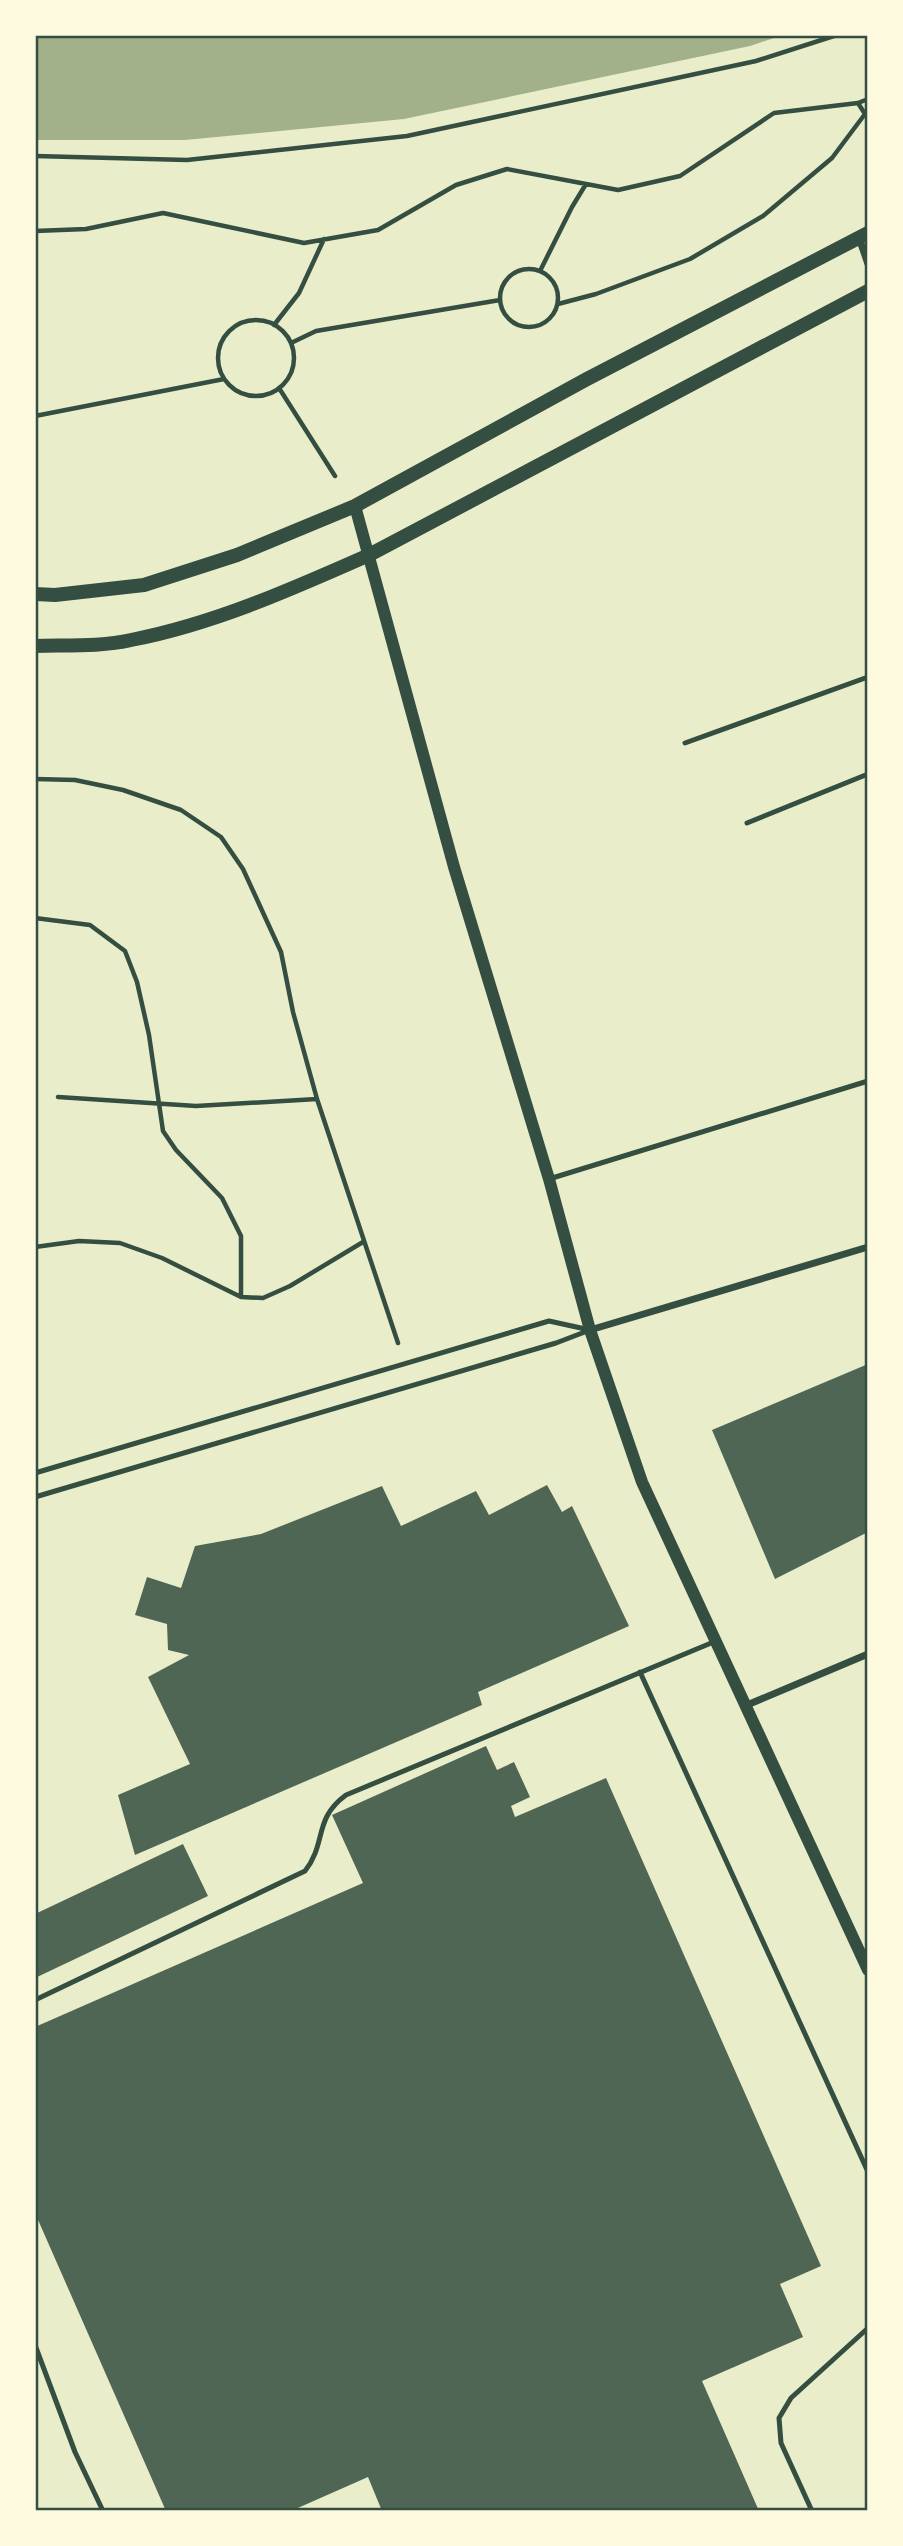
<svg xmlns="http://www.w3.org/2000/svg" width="903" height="2546" viewBox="0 0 903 2546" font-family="'Work Sans',sans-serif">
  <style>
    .water { fill: #a3b18a }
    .building { fill: #4f6655 }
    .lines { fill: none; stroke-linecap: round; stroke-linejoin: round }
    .path { stroke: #344e41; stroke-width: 4.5 }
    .service { stroke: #344e41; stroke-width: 5 }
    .minor { stroke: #344e41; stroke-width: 7 }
    .tertiary { stroke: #344e41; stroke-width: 12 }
    .secondary { stroke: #344e41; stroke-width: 14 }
    .neatline { fill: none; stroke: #344e41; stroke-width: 2.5 }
  </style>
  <rect width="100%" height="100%" fill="#e9edc9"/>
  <!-- water -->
  <path class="water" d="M35,35H783L750,46L404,119L185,140H35Z"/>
  <!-- building -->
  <path class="building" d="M868,1364V1532L775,1579L712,1430Z
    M547,1485L562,1512L572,1506L629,1626L478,1692L482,1705L135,1855L118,1795L190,1764L148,1677L189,1655L168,1650L167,1624L135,1615L147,1577L181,1588L195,1546L261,1534L382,1486L401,1526L476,1491L489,1515Z
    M486,1746L497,1770L514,1762L530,1797L511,1806L515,1817L606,1778L821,2266L780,2284L803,2337L702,2381L759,2511H382L368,2477L291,2511H166L35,2213V2027L363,1883L332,1815Z
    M183,1844L208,1896L35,1978V1914Z"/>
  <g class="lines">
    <!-- path -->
    <path class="path" d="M35,156L187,160L407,136L756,61L837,35
      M35,231L86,229L163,213L304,243L378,230L456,185L507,169L618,190L680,176L774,113L858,103L868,99
      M500 298a29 29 0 1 1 58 0a29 29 0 1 1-58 0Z
      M540,271L572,207L586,184
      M558,304L596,294L690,259L763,216L832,158L865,114L858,103
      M218 358a38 38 0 1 1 76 0a38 38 0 1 1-76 0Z
      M274,325L299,293L324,239
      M291,343L316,331L500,300
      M279,388L335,476
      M35,416L224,379
      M35,779L75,780L123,790L181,810L221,837L243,869L281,952L293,1012L317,1099L398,1343
      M35,918L90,925L125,951L137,982L149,1035L163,1131L176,1150L222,1198L241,1236V1297
      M58,1097L196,1106L317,1099
      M35,1247L79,1241L120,1243L162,1258L241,1297L263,1298L290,1286L363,1242"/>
    <!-- service -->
    <path class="service" d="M685,743L868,677
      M747,823L868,774
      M549,1179L868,1081
      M35,1473L549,1321L590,1330
      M35,1497L556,1343L590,1330
      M640,1672L868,2172
      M35,2000L305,1871C327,1843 313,1819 346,1795L716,1641
      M35,2345L75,2452L103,2511
      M812,2511L781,2443L779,2418L791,2398L868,2328"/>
    <!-- minor -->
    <path class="minor" d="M859,238L868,264
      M590,1330L868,1247
      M747,1705L868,1654"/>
    <!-- tertiary -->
    <path class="tertiary" d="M355,506L454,867L549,1179L590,1330L642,1482L868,1970"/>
    <!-- secondary -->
    <path class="secondary" d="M35,594L55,595L144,585L237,555L355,506L587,379L868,233
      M35,646C66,645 101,647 131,640C214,624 292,589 369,555L868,291"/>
  </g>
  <!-- border -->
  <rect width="903" height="2546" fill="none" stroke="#fefae0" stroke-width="74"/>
  <rect x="37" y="37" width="829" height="2472" class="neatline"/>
</svg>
